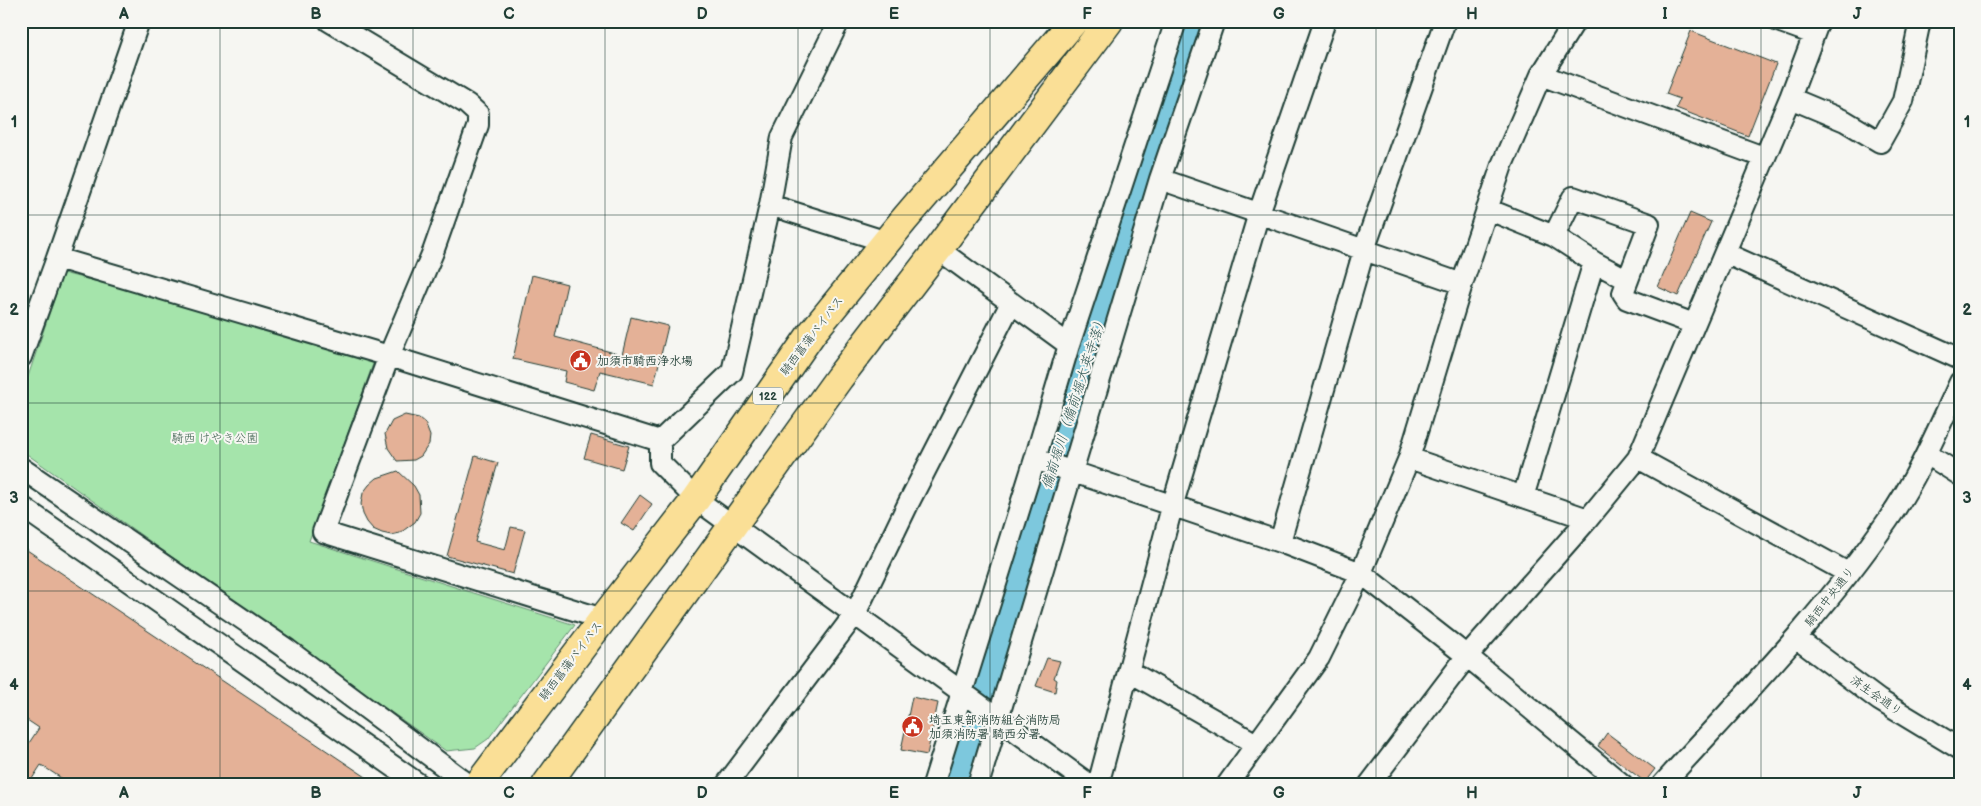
<svg xmlns="http://www.w3.org/2000/svg" width="1981" height="806" viewBox="0 0 1981 806" font-family="'Balsamiq Sans','Klee One',sans-serif">
  <style>
    .green { fill: #a5e4ab; stroke: #629070 }
    .lines { fill: none; stroke-linecap: round; stroke-linejoin: round }
    .river { stroke: #7dc8dd; stroke-width: 30 }
    .building { fill: #e4b197; stroke: #1f3d34 }
    .minor-casing { stroke: #1f3d34; stroke-width: 24 }
    .highway-casing { stroke: #1f3d34; stroke-width: 31 }
    .minor { stroke: #f6f6f2; stroke-width: 20 }
    .highway { stroke: #fadf96; stroke-width: 28 }
    .grid { fill: none; stroke: #1f3d34; stroke-width: 1; stroke-opacity: 0.55 }
    .labels { text-anchor: middle; dominant-baseline: central; stroke-width: 4; stroke-linejoin: round; paint-order: stroke }
    .shield { fill: #f6f6f2; stroke: #60746d; stroke-width: 1 }
    .shield-label { font-size: 11px; font-weight: bold; fill: #1f3d34 }
    .street-label { font-size: 12px; fill: #1f3d34; stroke: #f6f6f2 }
    .poi-label { font-size: 12px; font-weight: bold; fill: #1f3d34; stroke: #f6f6f2; text-anchor: start }
    .park-label { font-size: 12px; fill: #3a5e4c; stroke: #f6f6f2 }
    .water-label { font-size: 14px; font-style: italic; fill: #325956; stroke: #f6f6f2 }
    .neatline { fill: none; stroke: #1f3d34; stroke-width: 2 }
    .grid-label { font-size: 16px; text-anchor: middle; font-weight: bold; fill: #1f3d34 }
  </style>
  <rect width="100%" height="100%" fill="#f6f6f2"/>
  <filter id="ink" filterUnits="userSpaceOnUse"><feTurbulence type="fractalNoise" baseFrequency=".02" numOctaves="2"/><feDisplacementMap in="SourceGraphic" scale="10" xChannelSelector="R" yChannelSelector="G"/><feConvolveMatrix kernelMatrix="1 2 1 2 8 2 1 2 1" color-interpolation-filters="sRGB"/></filter>
  <g filter="url(#ink)">
    <!-- green -->
    <path class="green" d="M63,273L377,353L309,541L575,625L488,739L475,748L446,751L21,450V397Z"/>
    <g class="lines">
      <!-- river -->
      <path class="river" d="M956,785L1009,605L1137,197L1196,21"/>
    </g>
    <!-- building -->
    <path class="building" d="M1691,31L1776,64L1748,136L1676,108L1680,99L1666,94Z
      M1690,213L1711,222L1678,296L1658,287Z
      M532,275L567,284L555,337L622,355L631,317L668,326L654,384L600,371L594,390L564,382L566,371L513,359Z
      M405,415L419,418L425,423L430,436L429,444L421,456L414,460L397,461L388,448L385,434L392,421Z
      M591,435L629,446L622,469L584,458Z
      M475,456L498,463L475,542L505,550L511,527L525,530L513,574L447,556Z
      M398,471L414,486L419,495L420,513L415,522L400,533L391,535L382,533L373,529L367,522L363,514L361,504L363,493L369,485L377,478Z
      M640,495L652,504L634,531L621,523Z
      M21,546L378,785H72L41,765L28,785H21V755L39,728L21,716Z
      M1047,658L1060,661L1054,678L1057,680L1055,692L1036,686Z
      M912,697L938,703L927,755L901,750Z
      M1607,733L1655,769L1645,782L1598,746Z"/>
    <g class="lines">
      <defs>
        <path id="minor" d="M139,21L57,258L389,356L660,441
          M329,21L467,104L478,114V125L433,252L389,356L323,532L603,619
          M839,21L782,137L770,205L732,372L660,441V463L696,499L1090,785
          M1778,21L1814,34
          M1541,75L1763,157
          M1790,98L1845,121L1880,142L1903,101L1920,21
          M1160,179L1214,21
          M770,205L887,242
          M1487,209L1554,236
          M938,249L1069,345
          M1725,253L1960,359
          M1628,280L1594,262L1554,236L1573,197L1649,224L1623,293L1627,299L1694,324
          M21,357L57,258
          M1927,454L1960,475
          M1409,458L1588,519
          M1638,458L1848,573
          M1035,459L1280,542L1361,573L1467,656L1623,785
          M21,468L288,650L469,785
          M1523,497L1594,262
          M21,506L420,785
          M1280,542L1364,250L1445,21
          M1796,638L1879,700L1960,749
          M1128,673L1139,677L1256,744
          M726,785L855,614L909,502L1011,303
          M933,785L1035,459L1069,345L1176,21
          M978,785L1160,179L1462,284
          M1098,785L1172,507L1259,213L1325,21
          M1227,785L1319,658L1361,573L1409,458L1462,284L1502,165L1541,75L1575,21
          M1369,785L1467,656L1588,519L1638,458L1790,98L1819,21
          M1662,785C1740,699 1822,616 1888,520C1918,477 1938,429 1960,382"/>
        <path id="highway" d="M478,785L603,619L696,499L812,333L904,220L1074,21
          M546,785L839,378L938,249L1109,21"/>
      </defs>
      <!-- minor casing -->
      <use href="#minor" class="minor-casing"/>
      <!-- highway casing -->
      <use href="#highway" class="highway-casing"/>
      <!-- minor -->
      <use href="#minor" class="minor"/>
      <!-- highway -->
      <use href="#highway" class="highway"/>
    </g>
  </g>
  <!-- grid -->
  <path class="grid" d="M220,21V785M413,21V785M605,21V785M798,21V785M990,21V785M1183,21V785M1376,21V785M1568,21V785M1761,21V785M21,215H1960M21,403H1960M21,591H1960"/>
  <!-- icons -->
  <defs>
    <symbol id="civic-disc" viewBox="-11 -11 22 22"><circle r="9.5" fill="#c8321e" stroke="#f6f6f2"/><path d="M-.6-6.5H3V-4.5H.6V-3L4-1V1h2V6H-6V1h2V-1L-.6-3ZM-1.2 2.5V6h2.4V2.5Z" fill="#fff"/></symbol>
  </defs>
  <g fill-rule="evenodd">
    <use href="#civic-disc" x="568" y="348" width="25" height="25"/>
    <use href="#civic-disc" x="900" y="714" width="25" height="25"/>
  </g>
  <g class="labels">
    <!-- shield labels -->
    <rect class="shield" x="753" y="387.5" width="30" height="17" rx="4"/>
    <g class="shield-label">
      <text x="768" y="396">122</text>
    </g>
    <!-- street labels -->
    <g class="street-label">
      <text transform="translate(812 336) rotate(-53)">騎西菖蒲バイパス</text>
      <text transform="translate(1830 597) rotate(-52)">騎西中央通り</text>
      <text transform="translate(571 661) rotate(-53)">騎西菖蒲バイパス</text>
      <text transform="translate(1876 696) rotate(35)">済生会通り</text>
    </g>
    <!-- poi labels -->
    <g class="poi-label">
      <text x="597" y="361">加須市騎西浄水場</text>
      <text x="929" y="720">埼玉東部消防組合消防局<tspan x="929" dy="14">加須消防署 騎西分署</tspan></text>
    </g>
    <!-- park labels -->
    <g class="park-label">
      <text x="215" y="438">騎西 けやき公園</text>
    </g>
    <!-- water labels -->
    <g class="water-label">
      <text transform="translate(1074 402) rotate(-72)">備前堀川（備前堀大英寺落）</text>
    </g>
  </g>
  <!-- margin -->
  <rect width="1981" height="806" fill="none" stroke="#f6f6f2" stroke-width="55"/>
  <rect x="28" y="28" width="1926" height="750" class="neatline"/>
  <g class="grid-label">
    <text x="124" y="19">A</text>
    <text x="316" y="19">B</text>
    <text x="509" y="19">C</text>
    <text x="702" y="19">D</text>
    <text x="894" y="19">E</text>
    <text x="1087" y="19">F</text>
    <text x="1279" y="19">G</text>
    <text x="1472" y="19">H</text>
    <text x="1665" y="19">I</text>
    <text x="1857" y="19">J</text>
    <text x="14" y="127">1</text>
    <text x="1967" y="127">1</text>
    <text x="14" y="315">2</text>
    <text x="1967" y="315">2</text>
    <text x="14" y="503">3</text>
    <text x="1967" y="503">3</text>
    <text x="14" y="690">4</text>
    <text x="1967" y="690">4</text>
    <text x="124" y="798">A</text>
    <text x="316" y="798">B</text>
    <text x="509" y="798">C</text>
    <text x="702" y="798">D</text>
    <text x="894" y="798">E</text>
    <text x="1087" y="798">F</text>
    <text x="1279" y="798">G</text>
    <text x="1472" y="798">H</text>
    <text x="1665" y="798">I</text>
    <text x="1857" y="798">J</text>
  </g>
</svg>
